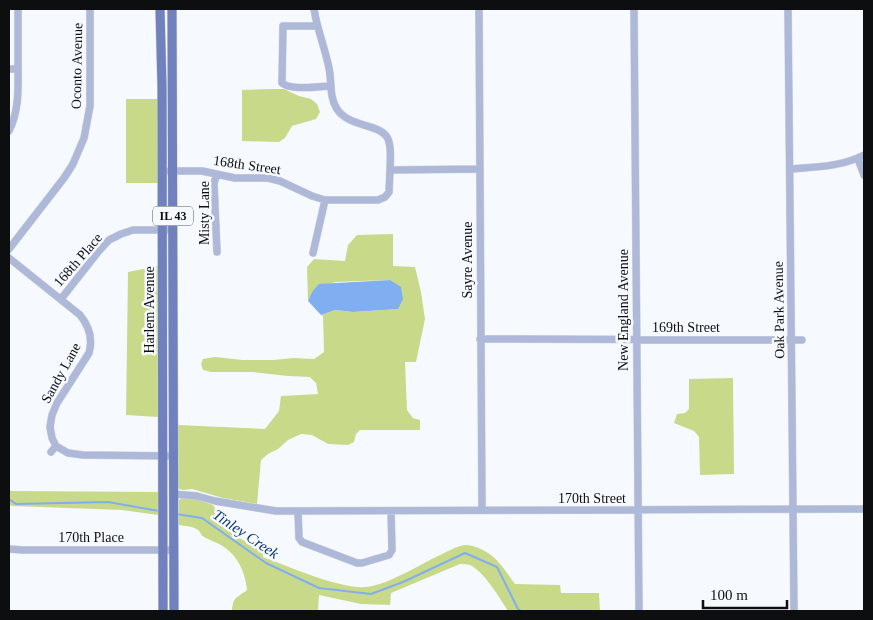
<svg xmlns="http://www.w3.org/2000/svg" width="873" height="620" viewBox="0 0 873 620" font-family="Georgia,serif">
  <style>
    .green { fill: #c8da8a }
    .water { fill: #81aef1 }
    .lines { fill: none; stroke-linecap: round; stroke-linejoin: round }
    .stream { stroke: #81aef1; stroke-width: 2 }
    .minor-casing { stroke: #d1d4d8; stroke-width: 8 }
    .major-casing { stroke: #d1d4d8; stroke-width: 10 }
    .minor { stroke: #aeb9da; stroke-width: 7 }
    .major { stroke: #7181bd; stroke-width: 9 }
    .labels { text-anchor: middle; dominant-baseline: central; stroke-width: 5; stroke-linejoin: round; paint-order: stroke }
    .shield { fill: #f6fafe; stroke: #535557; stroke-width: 1 }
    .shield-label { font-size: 12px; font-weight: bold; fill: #0d0e0f }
    .street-label { font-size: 14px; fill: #0d0e0f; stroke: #f6fafe }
    .water-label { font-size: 15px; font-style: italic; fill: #09336e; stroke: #f6fafe }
  </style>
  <rect width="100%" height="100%" fill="#f6fafe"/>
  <!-- green -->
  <path class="green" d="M271,89H284L299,96L311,99L317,104L320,112L316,119L292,126L285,138L279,142L242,141V90Z
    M126,99H158L159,183H126Z
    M393,234V266L415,267L421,292L425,319L416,362H405L407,410L413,418L420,420V430H360L356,434L354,442L348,445L328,444L312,435L301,434L288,440L278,449L268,454L261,460L257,504L223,498L192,489L184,490L179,489L177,485V425L265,429L279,411L281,396L318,394L316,383L310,377L288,376L252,372H211L203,370L201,364L203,359L215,357L243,360H274L293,358L314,359L324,352L323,316L321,315L335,310L353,312L398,309L389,280L335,282L312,292L308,301L307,267L314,259L345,261L348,245L357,235Z
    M158,266V417L126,415L128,272Z
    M733,378L734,474L700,475L699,437L694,431L674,423L677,414L685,413L689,409V379Z
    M9,490L12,491L159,492L158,515L122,510L12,506L9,505Z
    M183,497L193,498L213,505C217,513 220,514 226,520C228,523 229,528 232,531C240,541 251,544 264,546L263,557C288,566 347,593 372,586C392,582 419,565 438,556C447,552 456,546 466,545C473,545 482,549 488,553C499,560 507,573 515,584L560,585L561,593H599L600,611H508C499,597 486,575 472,566C468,564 464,564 460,564L391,593L390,605L361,604L319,595L318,611H232C233,596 237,598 247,590C245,570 236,552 217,543C213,541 209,540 206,538C201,536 201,533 198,530C193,526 185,526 179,525V500Z"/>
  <!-- water -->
  <path class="water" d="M390,280L401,287L403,299L398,309L353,312L335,310L321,315L308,301L312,292L319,284Z"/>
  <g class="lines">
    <!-- stream -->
    <path class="stream" d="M9,499L16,504L108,502L159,511
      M176,514L202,518L266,563L319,588L371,594L403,582L465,553L497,567L518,609L521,611"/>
    <defs>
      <path id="minor" d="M314,9C317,29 325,48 329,68C332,82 329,97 337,109C349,128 381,123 388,139C392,148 390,161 390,170
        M479,9L482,510
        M634,9L639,611
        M788,9L794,611
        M317,26H283L282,83C292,91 318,86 331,86
        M9,69H18
        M9,131C20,109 18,85 18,61C18,43 18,26 18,9
        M858,159L864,175
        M790,169C815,167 841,167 864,155
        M169,171H202L235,178H268L280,181L312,196L325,200H378L385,197L389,192L390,170L479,169
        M9,249L64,178L73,164L84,138L90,106V9
        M217,252L214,183L217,174
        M313,253L325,200
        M9,258L80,315C89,326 93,339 89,353L57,403L52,415L50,427L52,438L56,446L68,453L83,455L174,456
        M61,299L98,252L109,240L121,234L133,230H173
        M480,339L802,340
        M51,452L56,446
        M174,494L197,496L215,501L276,511L864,509
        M298,511L299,538L302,542L357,563H362L389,555L392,550L391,511
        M9,549L23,550H174"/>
      <path id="major" d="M160,9L162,87L163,611
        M172,9L174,611"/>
    </defs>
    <!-- minor casing -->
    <use href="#minor" class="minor-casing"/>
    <!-- major casing -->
    <use href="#major" class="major-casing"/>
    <!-- minor -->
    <use href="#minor" class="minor"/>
    <!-- major -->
    <use href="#major" class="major"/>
  </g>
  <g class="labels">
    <!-- shield labels -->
    <rect class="shield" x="153" y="206.5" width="40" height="19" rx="4"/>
    <g class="shield-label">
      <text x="173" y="216">IL 43</text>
    </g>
    <!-- street labels -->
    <g class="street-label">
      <text transform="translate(77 66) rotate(-89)">Oconto Avenue</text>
      <text transform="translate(247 165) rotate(8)">168th Street</text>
      <text transform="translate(204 213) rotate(-90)">Misty Lane</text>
      <text transform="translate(78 260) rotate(-49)">168th Place</text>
      <text transform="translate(467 260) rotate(-90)">Sayre Avenue</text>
      <text transform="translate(149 310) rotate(-90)">Harlem Avenue</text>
      <text transform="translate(623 310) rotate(-90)">New England Avenue</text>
      <text transform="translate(779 310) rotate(-91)">Oak Park Avenue</text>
      <text x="686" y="327">169th Street</text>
      <text transform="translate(61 373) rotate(-61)">Sandy Lane</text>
      <text x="592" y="498">170th Street</text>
      <text x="91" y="537">170th Place</text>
    </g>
    <!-- water labels -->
    <g class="water-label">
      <text transform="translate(246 534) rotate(34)">Tinley Creek</text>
    </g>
  </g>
  <!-- border -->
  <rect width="873" height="620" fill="none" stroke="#0d0e0f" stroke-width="20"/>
  <!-- scale -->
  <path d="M703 600v8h84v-8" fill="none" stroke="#0d0e0f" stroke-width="2.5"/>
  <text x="710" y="600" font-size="15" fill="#0d0e0f" stroke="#f6fafe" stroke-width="4" paint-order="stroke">100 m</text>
</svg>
